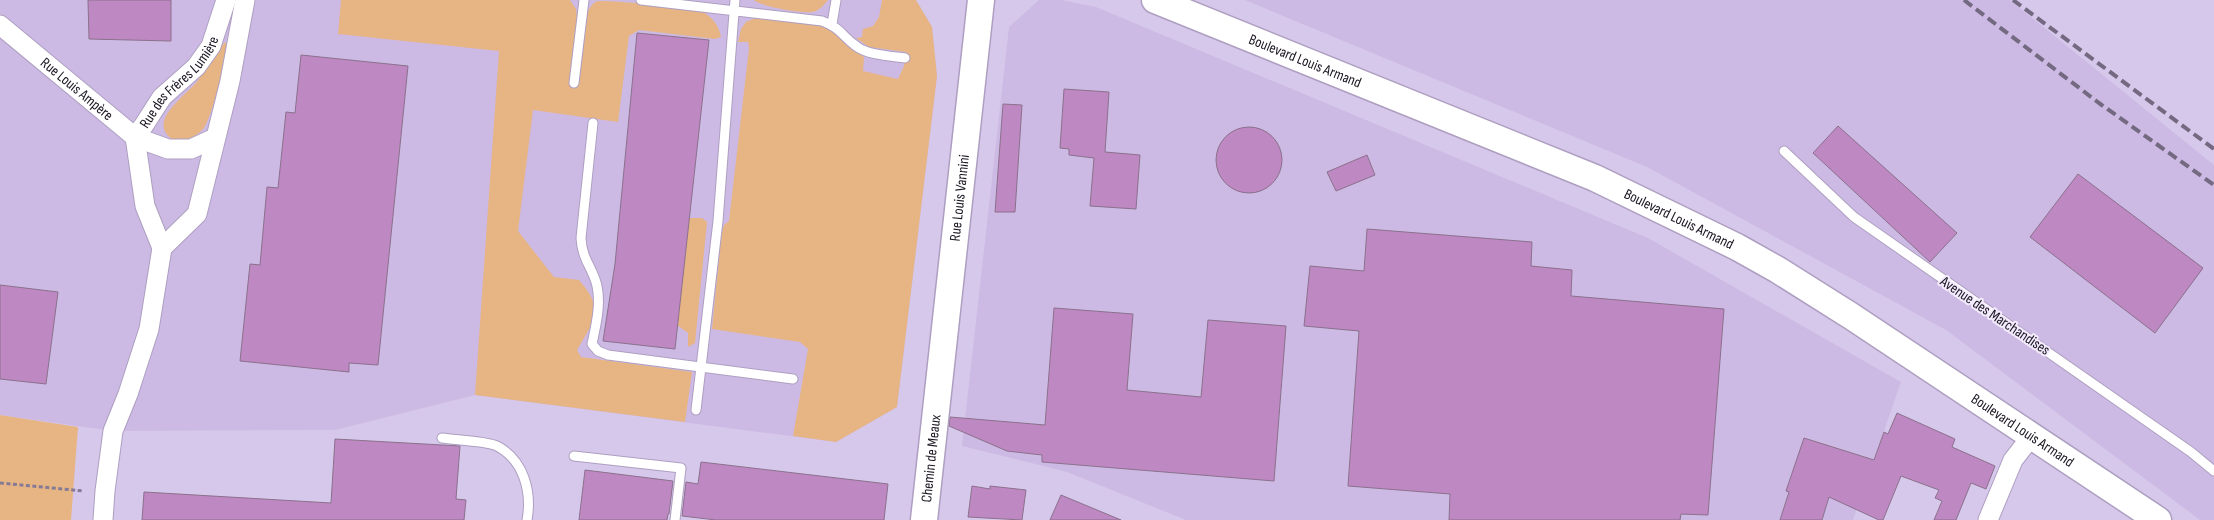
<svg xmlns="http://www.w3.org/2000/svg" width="2214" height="520" viewBox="0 0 2214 520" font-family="'Sofia Sans Condensed',sans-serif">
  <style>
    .built { fill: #ccbae4 }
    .green { fill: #e7b484 }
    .building { fill: #be88c2; stroke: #8b718c }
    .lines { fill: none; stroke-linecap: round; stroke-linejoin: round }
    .lane-casing { stroke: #ae9fc1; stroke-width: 11 }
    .street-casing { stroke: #ae9fc1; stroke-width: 21 }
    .secondary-casing { stroke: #ae9fc1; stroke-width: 29 }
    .path { stroke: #867b95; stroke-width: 3; stroke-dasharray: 4 2.5; stroke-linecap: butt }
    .lane { stroke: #fff; stroke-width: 9 }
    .street { stroke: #fff; stroke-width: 19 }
    .secondary { stroke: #fff; stroke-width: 26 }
    .rail { stroke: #736980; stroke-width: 4; stroke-dasharray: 10 5; stroke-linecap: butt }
    .labels { text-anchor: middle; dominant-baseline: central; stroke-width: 4; stroke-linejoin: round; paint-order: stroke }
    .street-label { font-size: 15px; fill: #1a1521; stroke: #f4ecfe }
  </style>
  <rect width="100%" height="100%" fill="#d6c8eb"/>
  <!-- built -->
  <path class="built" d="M0,0H916L932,27L937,76L897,407L836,442L475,395L335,430L113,431L0,415Z
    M1039,0H1061L1096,7L1648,238L1901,382L1853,520H1186L1067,472L962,446L1009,27Z
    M1245,0H2010L2214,165V520H2200L1946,330L1647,167Z"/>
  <!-- green -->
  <path class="green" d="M341,0H570L576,9L577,17L570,86L577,87L587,12C590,8 593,2 598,1C613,0 677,7 697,9C710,15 718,22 721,37L715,39L639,30L629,36L618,122L533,110L518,231L554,277L579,280C605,309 594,321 577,350L581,357L692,372L685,422L475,395L499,51L338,34Z
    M754,0H828C824,5 819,11 812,12C802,14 762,7 754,0Z
    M882,0H916L932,27L937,76L897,407L836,442L793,436L808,349L800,342L712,329L721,237L724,225L729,221L749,48L748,42H738L741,29L746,22L758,17L810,22L827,27L864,57L863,71L898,79L904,66L906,52L869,47L856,38L862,37L863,29L873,26L879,17Z
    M226,42C227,55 212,119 203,129C196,137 187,140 176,142C142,122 187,96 199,79C207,68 215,49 226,42Z
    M675,218H702L707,222L695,343L688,347V333L663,315Z
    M0,415L78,427L71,520H0Z"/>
  <!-- building -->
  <path class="building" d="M88,0H171V41L89,39Z
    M637,33L709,40L675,349L603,341L615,264Z
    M301,55L408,66L378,365L349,363V372L240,361L250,264L260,265L267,187L278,188L286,112L295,113Z
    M1064,89L1109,92L1105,152L1140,155L1136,209L1090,206L1094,158L1069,155V149L1060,148Z
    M1003,104L1022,105L1015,212H995Z
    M1838,126L1957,233L1930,262L1813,153Z
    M1216 160a33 33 0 1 1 66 0a33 33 0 1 1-66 0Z
    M1367,155L1375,175L1336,191L1327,172Z
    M2078,174L2203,268L2155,333L2030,237Z
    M1367,229L1532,242L1531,266L1572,270L1571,296L1724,309L1708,515L1681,514L1680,520H1449L1450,494L1348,486L1359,331L1304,326L1310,266L1364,271Z
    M0,285L58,292L46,384L0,379Z
    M1054,308L1133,314L1127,390L1201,397L1208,320L1286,326L1274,481L1042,462V455L1007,451L949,426L950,417L1045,425Z
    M1897,413L1955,439L1952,447L1995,466L1986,489L1971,483L1956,520H1934L1942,501L1935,498L1939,490L1901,476L1883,520H1879L1829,497L1822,520H1780L1789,492L1786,491L1804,438L1874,460L1884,432L1888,434Z
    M335,439L460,446L456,499L466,500L464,520H142L144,492L331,503Z
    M701,462L888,484L884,520H716L682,516L686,482L698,484Z
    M585,470L673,481L669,514H668L667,520H579Z
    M972,486L990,489V486L1026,490L1022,520L968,517Z
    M1061,495L1121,520H1050Z"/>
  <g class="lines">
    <defs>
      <path id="lane" d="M641,0L822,21C841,28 841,35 856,46C867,55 890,56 905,58
        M832,24L836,0
        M574,83L584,0
        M593,123L581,238C582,260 593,268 597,286C601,305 596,325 592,344L598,351L608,355L793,379
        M1784,151L1854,217L2191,452L2214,471
        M696,410L718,221L735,0
        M442,438C455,440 486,441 497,446C524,460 532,492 527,520
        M574,456L681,468L675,520"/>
      <g id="street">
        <path id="s1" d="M0,25L135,137L168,149H191L215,138"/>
        <path d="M162,248L197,214L230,81L245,0"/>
        <path id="s2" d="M103,520L105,491L113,431L128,394L149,329L162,248L145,206L135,137L144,125L162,97L196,67L211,46L226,0"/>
        <path d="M1988,520L2013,460L2031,437"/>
      </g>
      <g id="secondary">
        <path id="s3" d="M1155,0L1595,178L1737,247L1778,270L1851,316L2158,520"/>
        <path id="s4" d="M924,520L981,0"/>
      </g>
    </defs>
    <!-- lane casing -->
    <use href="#lane" class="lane-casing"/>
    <!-- street casing -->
    <use href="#street" class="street-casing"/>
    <!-- secondary casing -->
    <use href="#secondary" class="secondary-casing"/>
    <!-- path -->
    <path class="path" d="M0,483L84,491"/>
    <!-- lane -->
    <use href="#lane" class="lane"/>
    <!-- street -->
    <use href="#street" class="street"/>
    <!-- secondary -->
    <use href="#secondary" class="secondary"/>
    <!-- rail -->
    <path class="rail" d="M1964,0L2099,103L2214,185
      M2013,0L2214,149"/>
  </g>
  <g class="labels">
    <!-- street labels -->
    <g class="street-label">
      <text stroke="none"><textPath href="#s3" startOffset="162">Boulevard Louis Armand</textPath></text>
      <text stroke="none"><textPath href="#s2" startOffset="466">Rue des Frères Lumière</textPath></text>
      <text stroke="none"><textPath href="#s1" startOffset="100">Rue Louis Ampère</textPath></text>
      <text stroke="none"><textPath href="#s4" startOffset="324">Rue Louis Vannini</textPath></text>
      <text stroke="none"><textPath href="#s3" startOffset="568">Boulevard Louis Armand</textPath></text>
      <text transform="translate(1995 316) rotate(34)">Avenue des Marchandises</text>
      <text stroke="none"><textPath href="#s3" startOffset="972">Boulevard Louis Armand</textPath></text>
      <text stroke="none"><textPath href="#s4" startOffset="62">Chemin de Meaux</textPath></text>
    </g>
  </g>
</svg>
